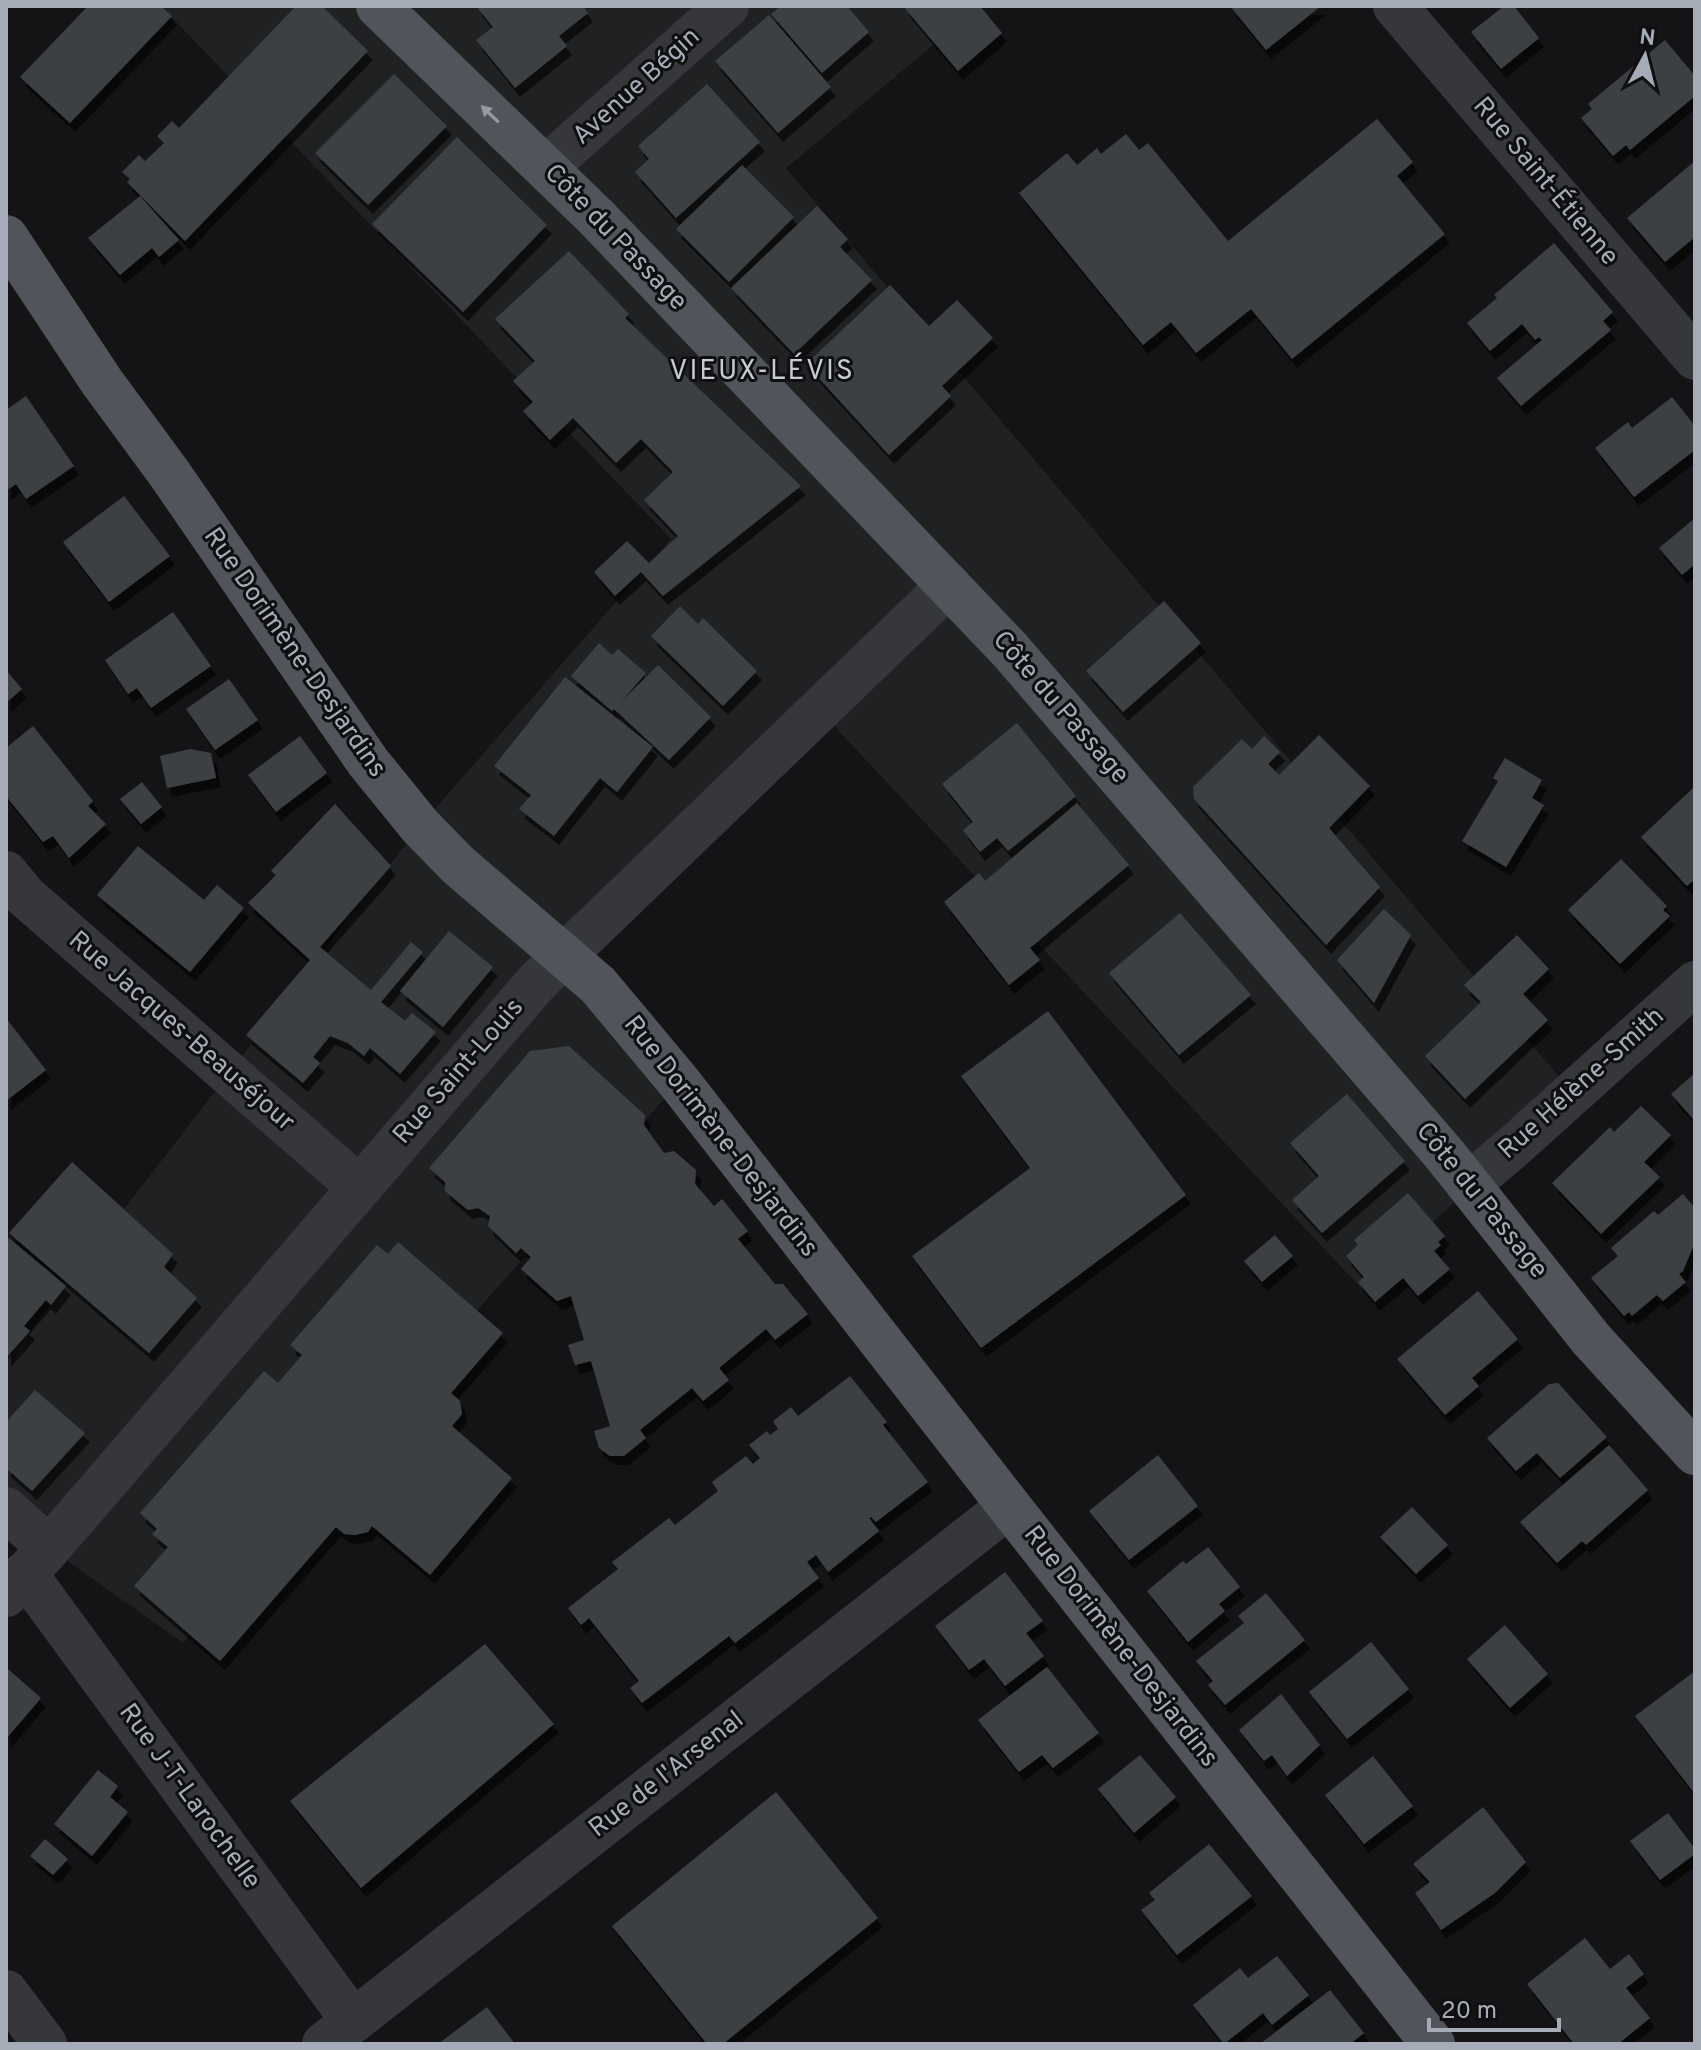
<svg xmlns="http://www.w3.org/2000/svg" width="1701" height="2050" viewBox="0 0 1701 2050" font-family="Overpass,sans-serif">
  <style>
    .built { fill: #202123 }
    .building { fill: #3e4043; filter: url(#shadow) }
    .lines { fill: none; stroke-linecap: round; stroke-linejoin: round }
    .minor { stroke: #35373b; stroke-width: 44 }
    .major { stroke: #51545a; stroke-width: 44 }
    .oneway { fill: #959aa4 }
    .labels { text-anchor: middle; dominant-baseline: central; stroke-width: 6; stroke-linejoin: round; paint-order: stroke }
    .street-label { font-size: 26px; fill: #a6acb7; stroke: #0f0f11 }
    .neighbourhood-label { font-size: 28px; letter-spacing: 2px; fill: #c7cbd3; stroke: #0f0f11 }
  </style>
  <defs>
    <filter id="shadow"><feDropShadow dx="5" dy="9" stdDeviation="0" flood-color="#0009"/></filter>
  </defs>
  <rect width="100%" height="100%" fill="#141416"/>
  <!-- built -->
  <path class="built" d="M161,6H378L396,23L417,6H980L786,168L1573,1093L1361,1288L821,712L565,956L679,1082L183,1643L49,1548L6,1509V1362L420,826L671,539Z"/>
  <!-- building -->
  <path class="building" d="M88,6H161L172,16L70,123L20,77Z
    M296,6H322L368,51L185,241L127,182L130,179L122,172L139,155L145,161L164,143L157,136L172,121L179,128Z
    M476,6H583L588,13L559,36L567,46L515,88L476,40L493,27Z
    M781,6H847L869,32L822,73L771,14Z
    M903,6H980L1002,33L958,71Z
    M1230,6H1321L1266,50Z
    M1504,6H1514L1539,38L1501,69L1471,32Z
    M769,15L831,87L778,133L715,61Z
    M1665,40L1695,76V96L1630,150L1626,145L1613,156L1581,118L1592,109L1588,104Z
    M394,74L447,126L368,205L315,153Z
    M707,84L760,142L676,218L635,172L649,159L638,146Z
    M1377,119L1413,162L1397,176L1445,234L1292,359L1251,309L1196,353L1171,322L1143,345L1019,193L1067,153L1077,165L1097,148L1101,154L1126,134L1139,150L1148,143L1228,241Z
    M457,137L547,225L463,312L372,224Z
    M1695,161V237L1665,262L1627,218Z
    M742,165L794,217L729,282L676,229Z
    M140,196L179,240L159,257L152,248L120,275L88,238Z
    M817,206L848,239L840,247L872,280L794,354L731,288Z
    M1554,243L1613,312L1603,321L1611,330L1521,406L1497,378L1542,340L1539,337L1535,340L1522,324L1490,351L1467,323L1497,298L1494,295Z
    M569,251L629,314L625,318L801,486L663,596L641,572L615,596L594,572L627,541L649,563L678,536L644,500L673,472L641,439L616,463L573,418L550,440L523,411L533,402L513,381L535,361L495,319Z
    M890,285L929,326L957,300L993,338L942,386L951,396L889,455L806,364Z
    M26,396L74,466L26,499L16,484L6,491V410Z
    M1672,397L1695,426V450L1634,497L1595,448L1628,422L1632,428Z
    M124,496L170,556L109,602L63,542Z
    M1695,518V564L1682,575L1659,548Z
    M1164,601L1201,643L1123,712L1086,671Z
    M680,606L698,624L703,618L757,671L723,706L651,636Z
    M173,612L211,666L151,708L137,688L128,694L105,660Z
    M599,643L612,655L618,649L646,673L620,703L658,665L711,717L669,760L614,709L612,711L571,676Z
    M6,670L22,689L6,703Z
    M565,677L653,747L617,792L600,778L554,836L519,809L531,795L494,766Z
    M229,679L258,720L215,750L186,709Z
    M1017,723L1076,796L1008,851L997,838L980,852L963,830L973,822L942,784Z
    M33,726L93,801L88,806L106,824L69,858L53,836L43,842L6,796V748Z
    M1319,735L1370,786L1329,828L1380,887L1326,945L1194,799L1193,787L1242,739L1252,749L1264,736L1280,752L1268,764L1279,775Z
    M300,736L327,773L276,812L248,775Z
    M190,749L211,753L216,778L167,788L160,756Z
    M1505,758L1542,780L1532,798L1544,805L1506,867L1462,841L1498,781L1493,778Z
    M142,782L162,807L141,824L120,799Z
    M1693,788L1695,879L1687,886L1641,837Z
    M1077,803L1129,865L1030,948L1040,960L1009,985L944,902L979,873L985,881Z
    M335,804L391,866L320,947L371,990L411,942L423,952L381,1002L405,1021L412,1013L436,1032L400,1074L370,1048L364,1056L348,1043L330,1036L313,1057L320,1063L303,1083L246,1035L310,960L248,903L276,875L271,871Z
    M138,846L204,900L217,885L244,908L190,972L97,895Z
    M1621,859L1667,906L1663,910L1670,916L1620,964L1568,910Z
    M1384,909L1411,935L1374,1003L1337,960Z
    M1180,913L1251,995L1179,1055L1109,973Z
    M449,931L493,967L443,1027L400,991Z
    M1517,935L1549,969L1523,994L1548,1020L1465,1099L1425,1056L1481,1002L1464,985Z
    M1048,1011L1186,1195L981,1348L912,1256L1030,1168L961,1076Z
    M6,1018L46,1070L6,1101Z
    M569,1046L645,1115L644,1125L664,1153L674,1151L696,1170L695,1184L714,1206L722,1199L748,1231L738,1239L775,1284H783L808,1314L775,1340L766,1329L719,1368L729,1380L703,1401L692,1388L640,1430L646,1438L624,1456H610L599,1448L594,1431L610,1426L591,1361L575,1365L568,1345L584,1340L571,1296L557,1301L521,1269L531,1257L521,1248L516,1253L488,1226L490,1216L478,1208L468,1210L445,1191V1182L429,1168L530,1051Z
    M1695,1073V1121L1671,1094Z
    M1347,1094L1405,1161L1322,1233L1292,1200L1319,1176L1290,1143Z
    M1641,1106L1671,1135L1644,1162L1660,1177L1601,1234L1552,1183L1610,1127L1614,1132Z
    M72,1162L173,1254L164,1267L197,1298L149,1353L9,1233Z
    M1408,1193L1445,1236L1438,1242L1441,1245L1434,1251L1450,1269L1418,1296L1403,1278L1375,1302L1358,1282L1364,1277L1346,1256L1358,1245L1354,1240Z
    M1683,1194L1695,1208V1242L1683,1271L1679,1274L1686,1282L1663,1301L1657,1295L1632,1316L1629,1312L1624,1316L1591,1278L1618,1256L1611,1248L1654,1211L1658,1215Z
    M1275,1235L1293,1256L1262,1282L1244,1261Z
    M9,1238L66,1286L51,1305L46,1300L24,1326L30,1331L6,1358V1239Z
    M398,1242L503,1333L451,1393L460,1401L462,1414L452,1426L512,1478L430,1575L372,1526L368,1532L355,1535L344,1534L336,1527L220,1661L134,1586L168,1547L152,1534L157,1529L140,1513L264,1371L278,1383L302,1355L290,1345L377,1245L388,1254Z
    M1478,1291L1518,1339L1472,1378L1479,1386L1445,1415L1397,1359Z
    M850,1376L887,1422L883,1425L928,1482L876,1522L871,1517L869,1518L879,1531L828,1572L816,1555L807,1562L819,1578L735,1643L729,1636L642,1703L630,1688L639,1681L589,1618L581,1625L568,1608L618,1569L612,1562L669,1518L675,1525L718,1491L712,1482L746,1456L753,1464L760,1458L749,1445L767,1431L770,1435L778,1429L773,1421L791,1407L798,1416Z
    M1558,1383L1607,1437L1560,1478L1537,1453L1516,1471L1487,1438L1549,1384Z
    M35,1390L85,1433L32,1491L6,1468V1422Z
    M1609,1445L1648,1490L1586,1545L1582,1541L1557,1563L1520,1522Z
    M1158,1455L1198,1506L1129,1560L1089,1511Z
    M1412,1507L1448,1545L1416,1574L1380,1537Z
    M1208,1547L1240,1587L1219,1604L1225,1611L1188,1642L1147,1591L1183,1561L1186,1564Z
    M1005,1572L1043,1621L1026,1633L1044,1656L1005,1686L984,1659L969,1670L935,1626Z
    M1266,1593L1305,1640L1225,1705L1208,1685L1213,1681L1196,1661L1244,1623L1238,1616Z
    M1505,1625L1548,1674L1510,1708L1467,1659Z
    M1371,1642L1409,1689L1347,1739L1309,1692Z
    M485,1644L554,1724L361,1888L290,1801Z
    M1047,1667L1099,1733L1053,1768L1042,1755L1019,1772L978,1720Z
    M8,1669L41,1698L6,1739V1671Z
    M1695,1671V1794L1635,1716Z
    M1281,1694L1320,1745L1287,1776L1272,1755L1264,1761L1239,1730Z
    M1140,1755L1176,1797L1134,1833L1098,1789Z
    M1373,1756L1413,1806L1364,1844L1325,1795Z
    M98,1770L118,1786L110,1797L128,1812L92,1856L54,1824Z
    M776,1792L878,1918L723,2044H707L612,1926Z
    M1483,1807L1526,1862L1495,1893L1441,1930L1415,1893L1430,1882L1413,1864Z
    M1668,1813L1695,1849V1854L1660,1880L1630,1841Z
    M45,1839L68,1859L53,1875L30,1856Z
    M1209,1844L1252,1896L1177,1955L1141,1910L1155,1900L1149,1893Z
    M1585,1938L1610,1969L1629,1954L1644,1974L1626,1988L1650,2018L1618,2044H1574L1527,1984Z
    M1277,1956L1309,1995L1272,2025L1263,2013L1224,2044L1193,2005L1240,1968L1248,1978Z
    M1330,1990L1364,2033L1350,2044H1260Z
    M487,2007L515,2044H438Z"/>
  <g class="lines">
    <!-- minor -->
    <path class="minor" d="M1395,6L1695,358
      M546,167L727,6
      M6,873L25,896L359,1187
      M1469,1184L1513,1147L1695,983
      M6,1509L49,1548
      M25,1573L353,2021
      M6,1595L49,1548L537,982L949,585
      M6,1992L45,2044
      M324,2044L1009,1506"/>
    <!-- major -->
    <path class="major" d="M378,6L597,218L1010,650L1445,1155L1591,1339L1695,1453
      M6,237L102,382L169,473L368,762L420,826L458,865L598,985L679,1082L1009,1506L1433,2044"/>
  </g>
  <!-- one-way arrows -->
  <defs><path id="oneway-solid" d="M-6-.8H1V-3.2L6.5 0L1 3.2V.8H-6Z" transform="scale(2)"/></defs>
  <use class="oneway" href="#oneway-solid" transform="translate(490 114) rotate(-136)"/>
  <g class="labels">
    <!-- street labels -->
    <g class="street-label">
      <text transform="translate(637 87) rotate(-42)">Avenue Bégin</text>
      <text transform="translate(1545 182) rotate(50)">Rue Saint-Étienne</text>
      <text transform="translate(615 238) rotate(46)">Côte du Passage</text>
      <text transform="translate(294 653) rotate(55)">Rue Dorimène-Desjardins</text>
      <text transform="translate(1060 708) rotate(49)">Côte du Passage</text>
      <text transform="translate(181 1032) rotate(41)">Rue Jacques-Beauséjour</text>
      <text transform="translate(459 1072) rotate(-49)">Rue Saint-Louis</text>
      <text transform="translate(1582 1084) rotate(-42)">Rue Hélène-Smith</text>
      <text transform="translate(720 1137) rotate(52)">Rue Dorimène-Desjardins</text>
      <text transform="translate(1481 1201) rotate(51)">Côte du Passage</text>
      <text transform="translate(1120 1647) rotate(52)">Rue Dorimène-Desjardins</text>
      <text transform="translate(667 1775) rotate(-38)">Rue de l'Arsenal</text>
      <text transform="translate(189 1797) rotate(54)">Rue J-T-Larochelle</text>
    </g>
    <!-- neighbourhood labels -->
    <g class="neighbourhood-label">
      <text x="762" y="372">VIEUX-LÉVIS</text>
    </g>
  </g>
  <!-- border -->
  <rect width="1701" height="2050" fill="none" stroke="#a6acb7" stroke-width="16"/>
  <!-- north arrow -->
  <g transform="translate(1645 56) rotate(7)" stroke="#0f0f11" stroke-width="6" paint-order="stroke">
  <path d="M0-6L14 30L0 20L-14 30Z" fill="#a6acb7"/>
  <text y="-12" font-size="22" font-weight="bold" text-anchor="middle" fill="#a6acb7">N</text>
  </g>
  <!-- scale -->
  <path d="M1429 2018v12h130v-12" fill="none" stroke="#a6acb7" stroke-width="4"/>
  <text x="1441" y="2018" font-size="24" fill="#a6acb7" stroke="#0f0f11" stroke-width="6" paint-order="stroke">20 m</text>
</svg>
